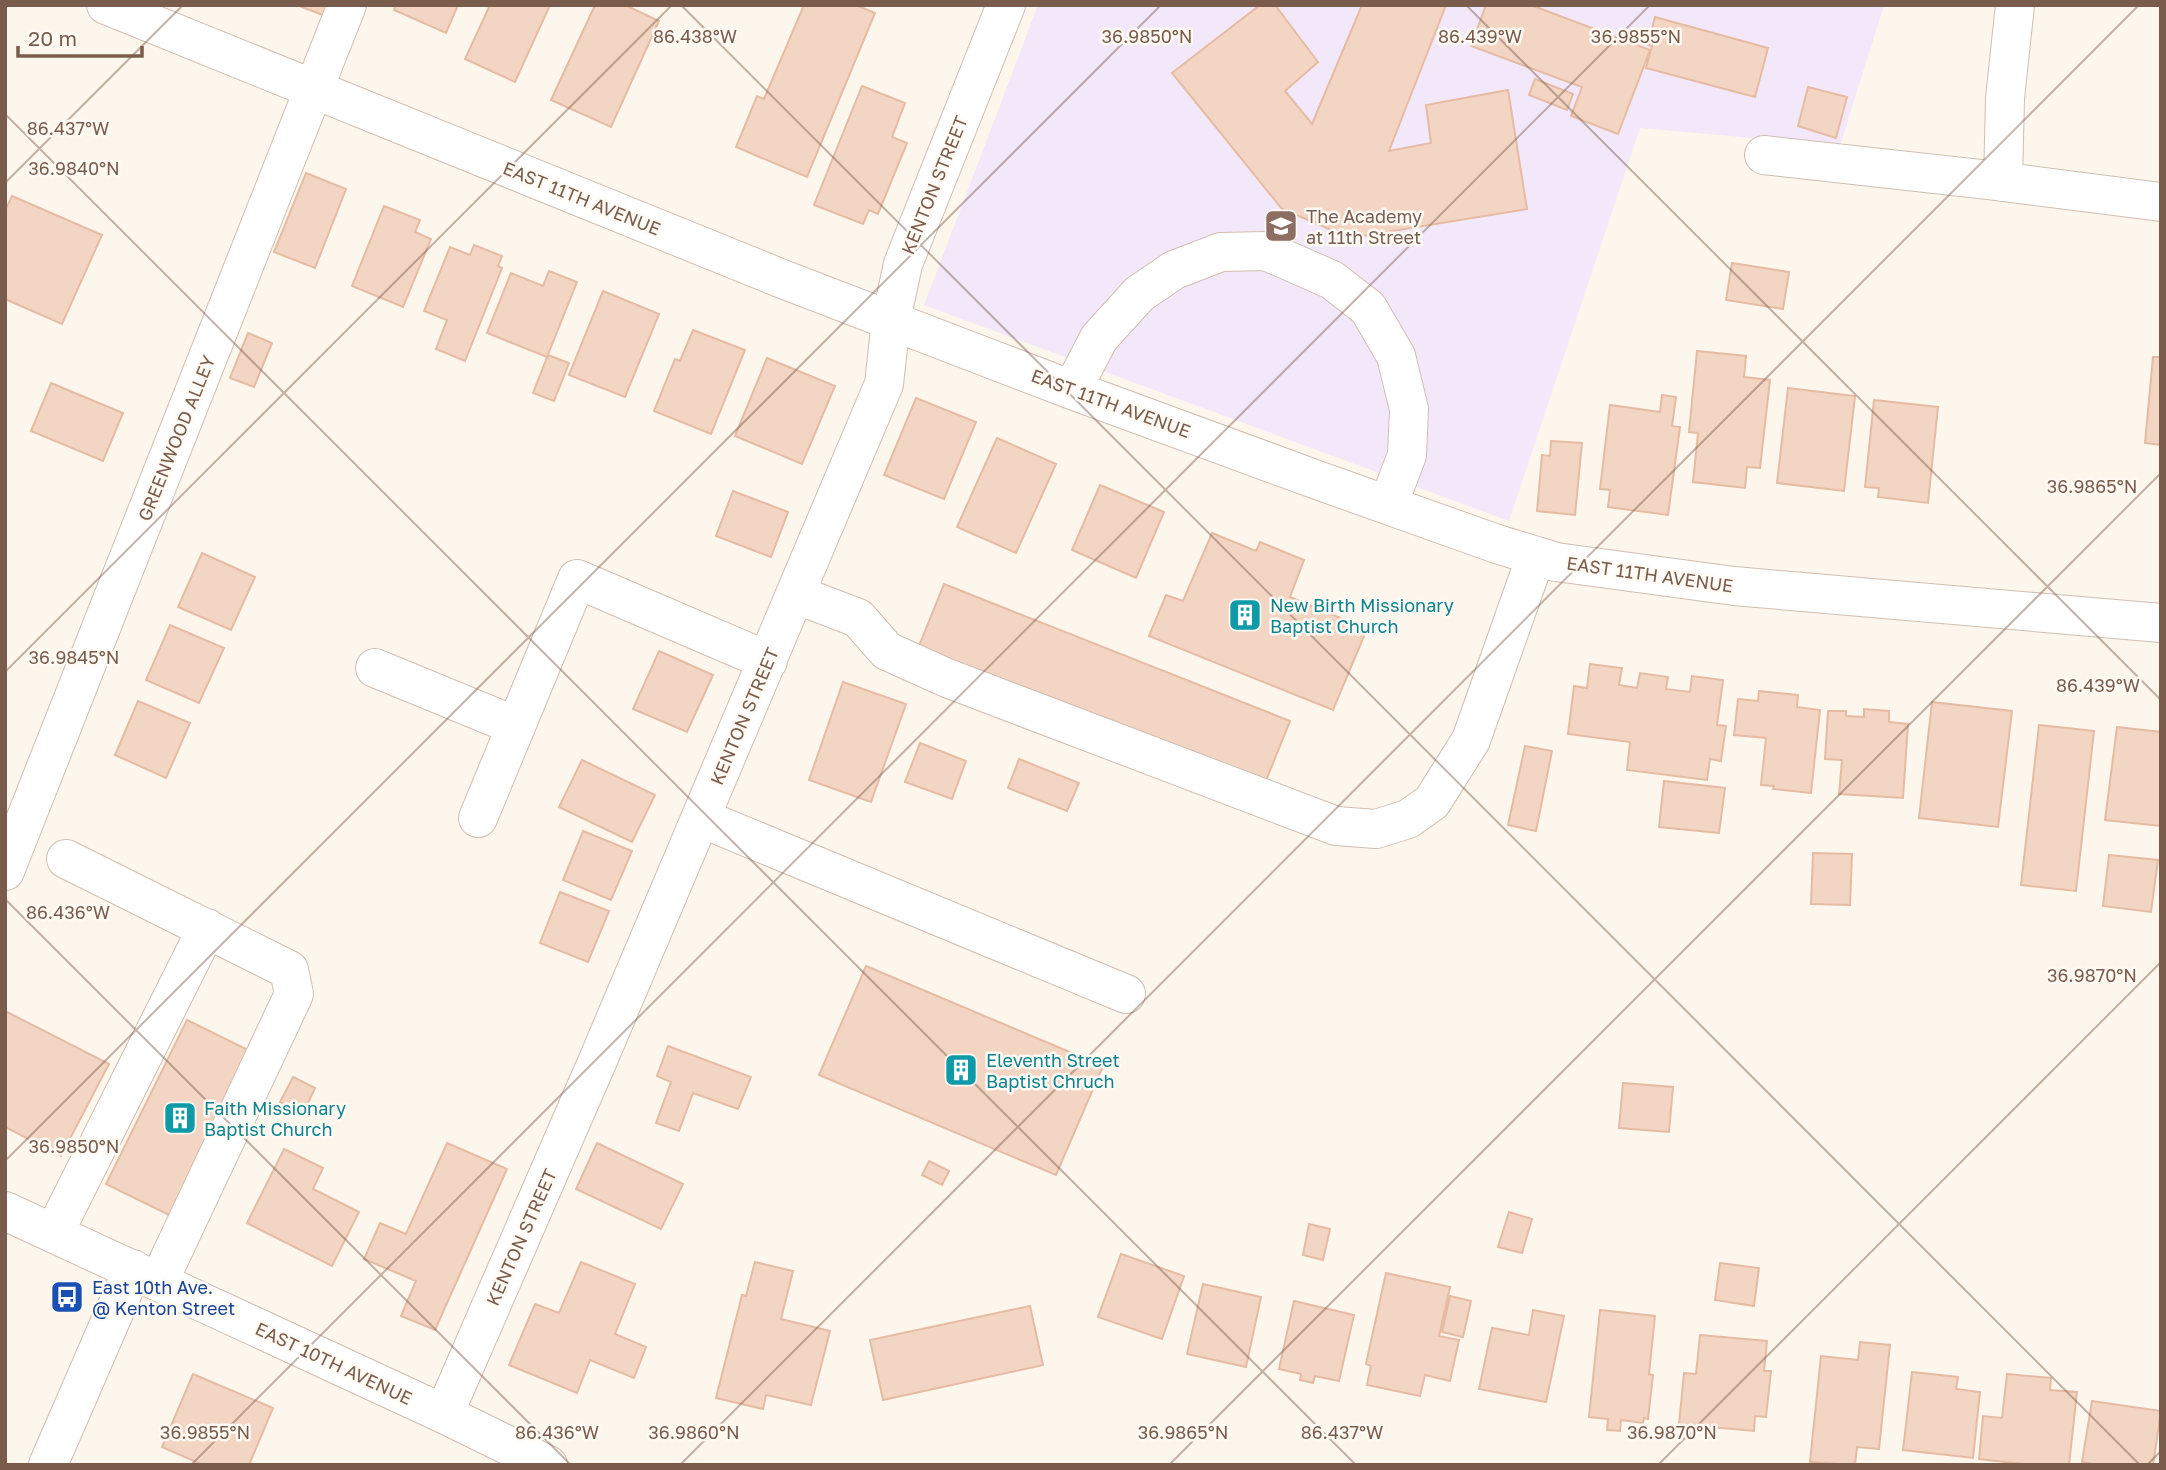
<svg xmlns="http://www.w3.org/2000/svg" width="2166" height="1470" viewBox="0 0 2166 1470" font-family="'Golos Text',sans-serif">
  <style>
    .education { fill: #f3e8fa }
    .building { fill: #f3d5c3; stroke: #e6bba3; stroke-width: 2 }
    .lines { fill: none; stroke-linecap: round; stroke-linejoin: round }
    .minor-casing { stroke: #d1beb0; stroke-width: 40 }
    .minor { stroke: #fff; stroke-width: 38 }
    .ticks { fill: none; stroke: #7a5c4d; stroke-width: 2; stroke-opacity: 0.45 }
    .labels { text-anchor: middle; dominant-baseline: central; stroke-width: 5; stroke-linejoin: round; paint-order: stroke }
    .street-label { font-size: 18px; fill: #7a5c4d; stroke: #fffaf3 }
    .education-label { font-size: 18px; fill: #785e54; stroke: #fffaf3; text-anchor: start }
    .culture-label { font-size: 18px; fill: #0d838f; stroke: #fffaf3; text-anchor: start }
    .transit-label { font-size: 18px; fill: #164399; stroke: #fffaf3; text-anchor: start }
    .ticks-label { font-size: 18px; text-anchor: middle; fill: #7a5c4d; stroke: #fffaf3; stroke-width: 5; stroke-linejoin: round; paint-order: stroke }
  </style>
  <rect width="100%" height="100%" fill="#fdf6ec"/>
  <!-- education -->
  <path class="education" d="M1038,5H1884L1840,146L1640,128L1509,521L924,305Z"/>
  <!-- building -->
  <path class="building" d="M297,5H335L330,18Z
    M396,5H458L446,33L394,10Z
    M490,5H550L515,82L465,59Z
    M595,5H625L659,21L611,127L551,100Z
    M804,5H856L875,13L807,177L736,147L757,96L764,99Z
    M1260,5H1275L1318,62L1285,91L1312,124L1362,5H1446L1389,151L1431,143L1426,105L1508,90L1527,209L1350,238L1282,209L1172,73Z
    M1486,5H1531L1650,50L1618,134L1571,116L1582,87L1471,46Z
    M1655,17L1768,48L1755,97L1646,68L1652,46L1648,45Z
    M1535,79L1573,94L1567,110L1529,95Z
    M862,86L905,103L892,137L907,143L878,214L869,210L863,224L814,205Z
    M1808,87L1847,97L1836,138L1798,126Z
    M306,173L346,189L315,268L274,252Z
    M12,196L102,235L62,324L5,299V211Z
    M384,206L420,220L415,232L431,239L403,307L352,286Z
    M474,245L502,256L498,266L502,268L465,361L436,349L447,320L424,311L450,247L470,255Z
    M1732,263L1789,272L1783,309L1726,300Z
    M549,271L577,282L547,357L487,333L511,273L543,286Z
    M603,291L659,314L625,397L569,375Z
    M693,330L745,350L711,434L654,411L675,359L680,361Z
    M248,333L272,343L254,387L230,378Z
    M1697,351L1746,356L1744,377L1770,380L1760,468L1747,467L1745,488L1693,482L1698,433L1689,432Z
    M548,355L569,363L554,401L533,393Z
    M2153,357H2161V445L2145,443Z
    M767,358L835,386L802,464L735,436Z
    M51,383L123,413L103,461L31,431Z
    M1788,388L1855,396L1844,491L1777,483Z
    M1662,395L1676,397L1672,426L1680,427L1668,515L1608,507L1610,490L1600,489L1610,405L1660,412Z
    M916,398L976,422L944,499L884,475Z
    M1874,400L1938,407L1928,503L1878,497L1879,488L1865,487Z
    M997,438L1056,464L1016,553L957,527Z
    M1551,441L1582,443L1575,515L1537,511L1542,455L1550,456Z
    M1100,485L1164,512L1136,578L1072,550Z
    M733,491L788,512L771,557L716,536Z
    M1212,533L1256,551L1260,542L1304,560L1290,597L1367,629L1333,710L1149,636L1166,595L1183,601Z
    M202,553L255,577L231,630L178,607Z
    M944,584L1290,721L1263,788L917,651Z
    M170,625L224,648L199,703L146,680Z
    M659,651L713,675L687,732L633,709Z
    M1590,664L1622,668L1619,685L1637,688L1640,673L1668,677L1666,689L1690,692L1692,676L1723,680L1717,725L1726,726L1721,761L1710,759L1707,780L1627,770L1630,742L1568,734L1574,686L1587,688Z
    M843,682L906,704L871,802L809,780Z
    M1759,691L1798,695L1797,707L1820,710L1811,793L1773,789L1774,786L1761,785L1766,738L1734,735L1738,699L1758,701Z
    M138,701L190,723L166,778L115,755Z
    M1932,702L2012,711L1998,827L1919,818Z
    M1864,709L1889,711V722L1908,724L1903,798L1839,794L1842,760L1825,759L1828,711H1846V716L1864,717Z
    M2039,725L2094,731L2076,891L2021,885Z
    M2117,727L2161,732V826L2105,820Z
    M920,743L966,761L952,799L905,782Z
    M1525,746L1552,751L1536,831L1508,825Z
    M1019,759L1079,783L1067,811L1008,788Z
    M582,760L655,795L632,842L559,807Z
    M1664,781L1725,788L1719,833L1659,827Z
    M583,831L632,851L611,900L563,880Z
    M1813,853L1852,854L1850,905L1811,904Z
    M2109,855L2158,860L2151,912L2103,906Z
    M560,892L609,911L588,962L540,943Z
    M866,966L1103,1066L1056,1175L819,1075Z
    M5,1011L109,1064L61,1156L5,1127Z
    M187,1020L254,1053L173,1217L106,1184Z
    M668,1046L751,1077L738,1109L693,1093L679,1131L656,1123L671,1082L657,1076Z
    M293,1077L315,1088L303,1114L280,1102Z
    M1623,1083L1673,1087L1669,1132L1619,1128Z
    M447,1143L507,1169L435,1330L401,1316L416,1281L364,1259L380,1223L406,1234Z
    M597,1143L683,1184L661,1229L576,1189Z
    M284,1149L323,1168L313,1189L359,1212L332,1266L247,1223Z
    M929,1161L949,1171L942,1185L922,1175Z
    M1509,1212L1532,1219L1522,1253L1498,1247Z
    M1309,1224L1330,1229L1323,1260L1303,1255Z
    M1121,1254L1184,1276L1162,1339L1098,1317Z
    M581,1262L635,1284L615,1334L646,1347L634,1378L590,1360L577,1393L509,1365L535,1304L559,1313Z
    M755,1262L793,1271L781,1319L830,1331L811,1405L766,1395L763,1409L716,1398L742,1295L746,1296Z
    M1720,1263L1759,1268L1754,1306L1715,1300Z
    M1386,1273L1450,1287L1439,1336L1459,1340L1450,1381L1425,1375L1420,1396L1367,1385L1371,1366L1366,1364Z
    M1203,1284L1261,1297L1246,1367L1187,1354Z
    M1450,1296L1471,1301L1463,1337L1442,1332Z
    M1294,1301L1354,1315L1339,1381L1315,1376L1313,1383L1300,1380L1301,1374L1279,1369Z
    M1030,1306L1043,1365L883,1400L870,1340Z
    M1533,1310L1564,1316L1546,1402L1479,1389L1492,1328L1529,1335Z
    M1600,1310L1655,1316L1649,1374L1653,1375L1648,1419L1644,1418L1643,1423L1621,1420L1620,1431L1607,1430L1608,1419L1589,1417Z
    M1700,1335L1767,1341L1764,1371H1771L1766,1417L1755,1416L1754,1431L1679,1424L1684,1373L1696,1374Z
    M1860,1342L1890,1345L1879,1449L1857,1447L1855,1465L1810,1462L1821,1356L1858,1360Z
    M1912,1372L1958,1377L1956,1389L1980,1392L1973,1458L1903,1450Z
    M193,1374L273,1408L249,1465H203L162,1447Z
    M2007,1374L2051,1378L2050,1390L2077,1392L2069,1465H2033L1979,1459L1983,1416L2002,1418Z
    M2092,1401L2161,1411L2153,1465H2099L2082,1462Z"/>
  <g class="lines">
    <defs>
      <path id="minor" d="M106,5L785,280L1072,390L1320,481L1497,544L1556,562L1734,586L2161,623
        M1764,155L1989,180L2161,202
        M2003,182L2005,98L2015,5
        M1072,390L1099,338L1139,294L1174,270L1221,252L1266,251L1332,280L1368,308L1396,356L1409,409L1407,455L1388,505
        M795,594L858,618L887,651L947,678L1336,826L1376,829L1408,819L1432,802L1471,740L1536,556
        M375,668L516,726
        M478,818L577,579L768,661
        M701,818L1126,994
        M66,859L289,970L294,994L159,1281
        M5,871L347,5
        M5,1211L444,1414L548,1465
        M54,1233L207,928
        M444,1414L598,1060L884,384L891,320L903,264L1006,5
        M48,1465L133,1269"/>
    </defs>
    <!-- minor casing -->
    <use href="#minor" class="minor-casing"/>
    <!-- minor -->
    <use href="#minor" class="minor"/>
  </g>
  <!-- ticks -->
  <path class="ticks" d="M681,5L2140,1465M1466,5L2161,700M5,114L1356,1465M5,183L183,5M5,672L672,5M5,899L571,1465M5,1161L1161,5M191,1465L1650,5M680,1465L2139,5M1169,1465L2161,473M1658,1465L2161,962M2147,1465L2161,1451"/>
  <!-- icons -->
  <defs>
    <symbol id="school-square" viewBox="-11 -11 22 22"><rect x="-9" y="-9" width="18" height="18" rx="4" fill="#8d6e63" stroke="#fffaf3"/><path d="M0-5L7-2L0 1L-7-2ZM-4 1L0 2.5L4 1V4Q0 6-4 4Z" fill="#fff"/></symbol>
    <symbol id="building-square" viewBox="-11 -11 22 22"><rect x="-9" y="-9" width="18" height="18" rx="4" fill="#0f9aa8" stroke="#fffaf3"/><path d="M-4-6H4V6H1V3H-1V6H-4ZM-2.5-4.3h1.7v1.8h-1.7ZM.8-4.3h1.7v1.8H.8ZM-2.5-1h1.7V.8h-1.7ZM.8-1h1.7V.8H.8Z" fill="#fff"/></symbol>
    <symbol id="bus-square" viewBox="-11 -11 22 22"><rect x="-9" y="-9" width="18" height="18" rx="4" fill="#1a4fb4" stroke="#fffaf3"/><path d="M-5-6H5V4H4V6H2V4H-2V6H-4V4H-5ZM-3.5-4V0h7V-4ZM-3.5 1.2v1.5H-2V1.2ZM2 1.2v1.5H3.5V1.2Z" fill="#fff"/></symbol>
  </defs>
  <g fill-rule="evenodd">
    <use href="#school-square" x="1262" y="207" width="38" height="38"/>
    <use href="#building-square" x="1226" y="596" width="38" height="38"/>
    <use href="#building-square" x="942" y="1051" width="38" height="38"/>
    <use href="#building-square" x="161" y="1099" width="38" height="38"/>
    <use href="#bus-square" x="48" y="1278" width="38" height="38"/>
  </g>
  <g class="labels">
    <!-- street labels -->
    <g class="street-label">
      <text transform="translate(934 185) rotate(-68)">KENTON STREET</text>
      <text transform="translate(582 198) rotate(22)">EAST 11TH AVENUE</text>
      <text transform="translate(1111 403) rotate(20)">EAST 11TH AVENUE</text>
      <text transform="translate(176 438) rotate(-68)">GREENWOOD ALLEY</text>
      <text transform="translate(1650 574) rotate(8)">EAST 11TH AVENUE</text>
      <text transform="translate(744 716) rotate(-67)">KENTON STREET</text>
      <text transform="translate(521 1237) rotate(-66)">KENTON STREET</text>
      <text transform="translate(334 1363) rotate(25)">EAST 10TH AVENUE</text>
    </g>
    <!-- education labels -->
    <g class="education-label">
      <text x="1306" y="216">The Academy<tspan x="1306" dy="21">at 11th Street</tspan></text>
    </g>
    <!-- culture labels -->
    <g class="culture-label">
      <text x="1270" y="605">New Birth Missionary<tspan x="1270" dy="21">Baptist Church</tspan></text>
      <text x="986" y="1060">Eleventh Street<tspan x="986" dy="21">Baptist Chruch</tspan></text>
      <text x="204" y="1108">Faith Missionary<tspan x="204" dy="21">Baptist Church</tspan></text>
    </g>
    <!-- transit labels -->
    <g class="transit-label">
      <text x="92" y="1287">East 10th Ave.<tspan x="92" dy="21">@ Kenton Street</tspan></text>
    </g>
  </g>
  <g class="ticks-label">
    <text x="695" y="43">86.438°W</text>
    <text x="1147" y="43">36.9850°N</text>
    <text x="1480" y="43">86.439°W</text>
    <text x="1636" y="43">36.9855°N</text>
    <text x="68" y="135">86.437°W</text>
    <text x="74" y="175">36.9840°N</text>
    <text x="2092" y="493">36.9865°N</text>
    <text x="74" y="664">36.9845°N</text>
    <text x="2098" y="692">86.439°W</text>
    <text x="68" y="919">86.436°W</text>
    <text x="2092" y="982">36.9870°N</text>
    <text x="74" y="1153">36.9850°N</text>
    <text x="205" y="1439">36.9855°N</text>
    <text x="694" y="1439">36.9860°N</text>
    <text x="1183" y="1439">36.9865°N</text>
    <text x="1342" y="1439">86.437°W</text>
    <text x="1672" y="1439">36.9870°N</text>
    <text x="557" y="1439">86.436°W</text>
  </g>
  <!-- border -->
  <rect width="2166" height="1470" fill="none" stroke="#7a5c4d" stroke-width="14"/>
  <!-- scale -->
  <path d="M18 46v10h124v-10" fill="none" stroke="#7a5c4d" stroke-width="3.5"/>
  <text x="28" y="46" font-size="21" fill="#7a5c4d" stroke="#fffaf3" stroke-width="5" paint-order="stroke">20 m</text>
</svg>
